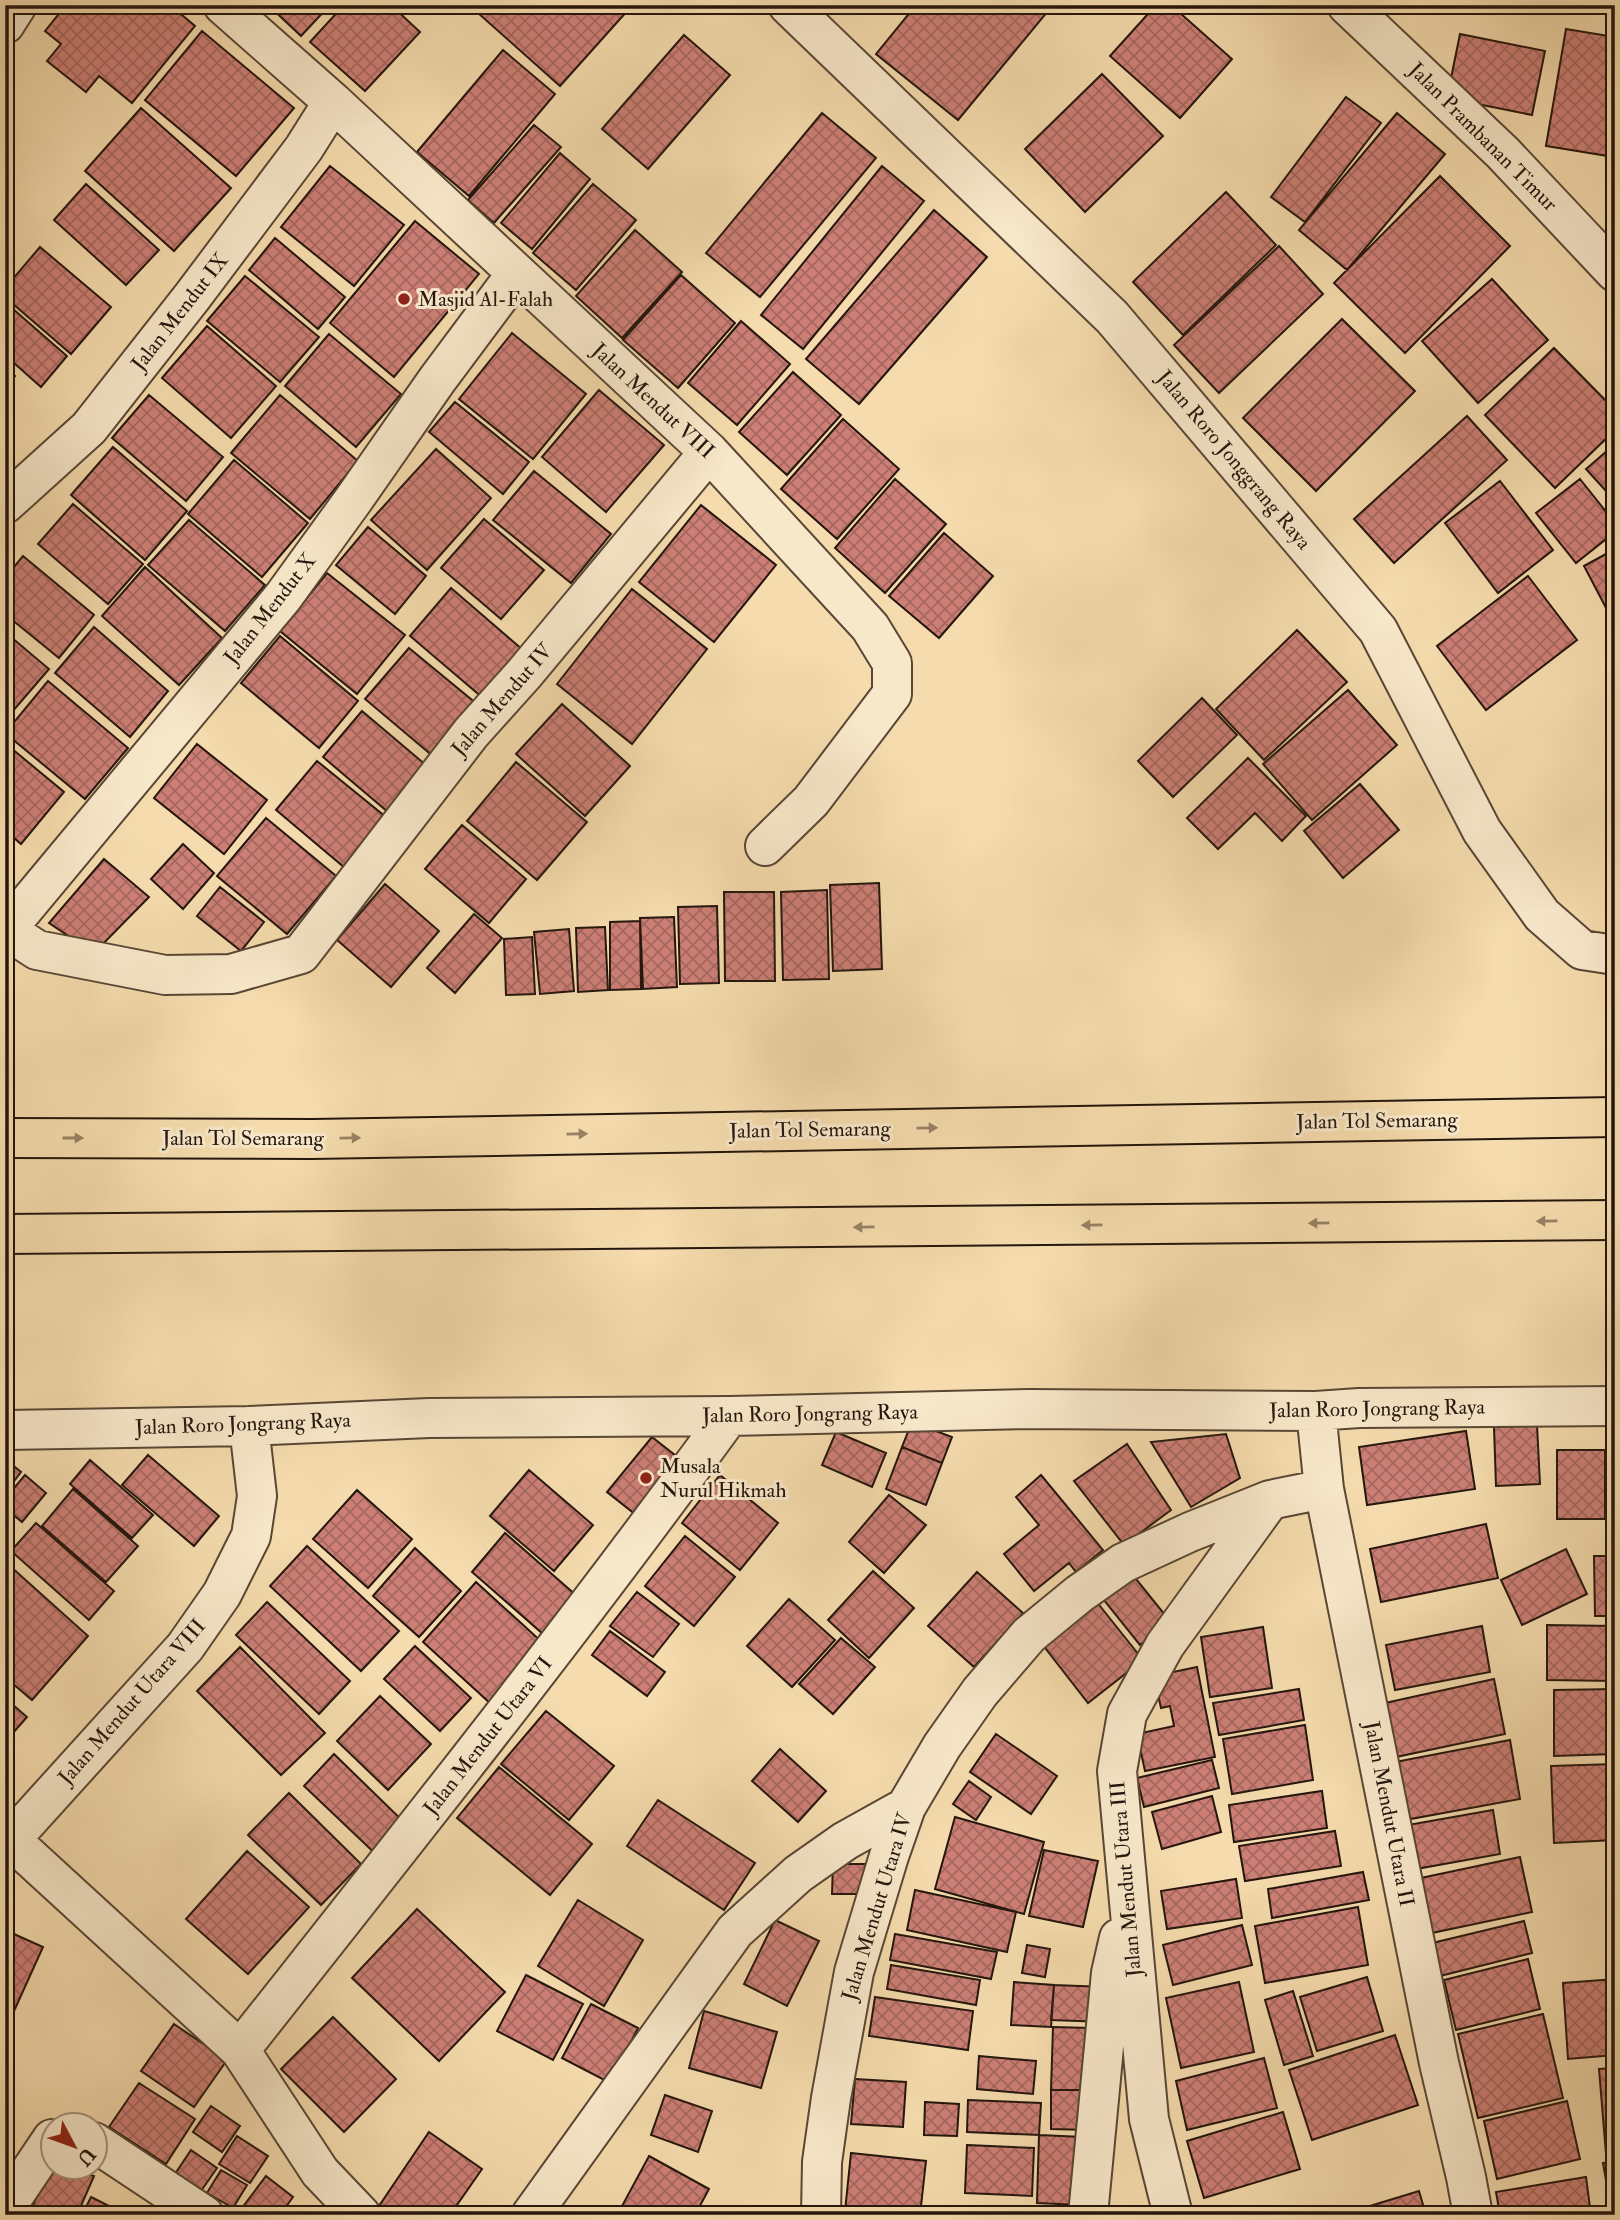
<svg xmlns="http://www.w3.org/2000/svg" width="1620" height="2220" viewBox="0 0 1620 2220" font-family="'IM FELL Double Pica',serif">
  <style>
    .building { fill: url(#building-cross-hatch); stroke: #24160d; stroke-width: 2 }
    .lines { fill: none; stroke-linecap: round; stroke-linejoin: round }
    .street-casing { stroke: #584735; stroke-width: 42 }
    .highway-casing { stroke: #24160d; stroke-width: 42 }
    .street { stroke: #f8e8ca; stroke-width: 38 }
    .highway { stroke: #f5dbad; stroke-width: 38 }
    .oneway { fill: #978265 }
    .poi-dot { fill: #8f2418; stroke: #f8e8ca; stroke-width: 2.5 }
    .labels { text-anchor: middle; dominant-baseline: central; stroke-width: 6; stroke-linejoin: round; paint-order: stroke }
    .street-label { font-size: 21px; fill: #24160d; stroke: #f8e8ca }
    .poi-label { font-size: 21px; fill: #24160d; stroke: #f8e8ca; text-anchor: start }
  </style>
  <defs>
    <pattern id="building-cross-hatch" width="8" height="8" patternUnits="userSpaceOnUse" patternTransform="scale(1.75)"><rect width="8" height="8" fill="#cd7f76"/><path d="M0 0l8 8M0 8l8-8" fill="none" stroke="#a6675f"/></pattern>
  </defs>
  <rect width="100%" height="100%" fill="#f5dbad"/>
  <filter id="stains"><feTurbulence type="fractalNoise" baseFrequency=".00286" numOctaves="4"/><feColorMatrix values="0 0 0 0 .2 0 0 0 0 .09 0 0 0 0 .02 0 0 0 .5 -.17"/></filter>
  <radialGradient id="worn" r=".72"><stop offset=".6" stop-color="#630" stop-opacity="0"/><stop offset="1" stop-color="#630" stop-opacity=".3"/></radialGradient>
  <!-- building -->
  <path class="building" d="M106,5L117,14L125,5H170L195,26L132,103L99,76L86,92L47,61L61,44L45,31L66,5Z
    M268,5H330L301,36Z
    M344,5H391L420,32L365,91L310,42Z
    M469,5H625L629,9L560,86Z
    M916,5H1053L958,120L876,54Z
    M1156,5H1171L1232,59L1180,118L1110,56Z
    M1566,29L1615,37V119L1608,156L1546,146Z
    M202,31L294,108L236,176L145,100Z
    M1460,34L1545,51L1532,115L1447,98Z
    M684,35L730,75L648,169L602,129Z
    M503,50L555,94L469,196L417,152Z
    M1102,74L1163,136L1085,212L1025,149Z
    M1346,97L1381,123L1305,222L1271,197Z
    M141,108L231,188L174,251L85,171Z
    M822,113L876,158L760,297L706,253Z
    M1397,113L1445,154L1347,270L1299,230Z
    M534,125L561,147L494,223L468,200Z
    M560,153L590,179L532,249L501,223Z
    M330,166L404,225L354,286L281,227Z
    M882,166L924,201L803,349L761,315Z
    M1440,176L1510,246L1405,353L1334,283Z
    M86,184L159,250L126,285L54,220Z
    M593,184L636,220L576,290L533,253Z
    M1226,192L1276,245L1183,335L1133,282Z
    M934,210L987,257L859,404L806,359Z
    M415,221L479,274L394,377L330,323Z
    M635,230L682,272L622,338L576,296Z
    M275,238L345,297L318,329L249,270Z
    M1279,246L1323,294L1219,393L1174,345Z
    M40,247L111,307L71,354L5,297V288Z
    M681,275L735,323L678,388L623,340Z
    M245,276L319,337L280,382L207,321Z
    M1492,279L1548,340L1478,403L1422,341Z
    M5,302L67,356L41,387L5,355Z
    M1342,319L1415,391L1316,491L1243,418Z
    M741,321L790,364L737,425L688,383Z
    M207,326L276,386L231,438L162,378Z
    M512,333L586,394L533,459L459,399Z
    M329,334L401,394L356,447L285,386Z
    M1554,348L1615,410V430L1555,488L1485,415Z
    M5,367L15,376L5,386Z
    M793,372L841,415L787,475L739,432Z
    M599,390L664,445L606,512L542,457Z
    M149,395L223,457L186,501L112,438Z
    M280,395L358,461L310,519L231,453Z
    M455,402L529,462L503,494L429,432Z
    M1467,416L1507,460L1394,563L1354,519Z
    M843,419L899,469L837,539L781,489Z
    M1615,444V501L1586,469Z
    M113,447L187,511L145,560L71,495Z
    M436,449L491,498L427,570L371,520Z
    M234,460L308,523L262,577L188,514Z
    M534,471L611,534L571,583L493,520Z
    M895,479L946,524L885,593L835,548Z
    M1580,479L1615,523V532L1576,563L1536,513Z
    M1500,481L1553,550L1498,593L1445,523Z
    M73,504L143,564L108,604L38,544Z
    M701,505L776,565L714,642L639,582Z
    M484,519L544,570L501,619L441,568Z
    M189,520L265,585L225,631L148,565Z
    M368,527L426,576L395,614L336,565Z
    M944,533L993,576L939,638L889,596Z
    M1615,549V625L1584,566Z
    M23,556L94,615L59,658L5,614V578Z
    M145,567L222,638L179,685L102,616Z
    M327,573L405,635L357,694L280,631Z
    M1528,576L1577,640L1486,710L1437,646Z
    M451,588L523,650L483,698L410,636Z
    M632,589L707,649L632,744L557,684Z
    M94,627L168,691L130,737L55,673Z
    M1297,630L1347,682L1264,760L1216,709Z
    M5,632L49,669L12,712L5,706Z
    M280,636L358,701L319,748L241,683Z
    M409,648L478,705L434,757L365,699Z
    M48,681L128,748L85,799L5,733Z
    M1348,690L1397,745L1312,820L1263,764Z
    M1202,698L1237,735L1173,797L1138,761Z
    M562,704L630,766L585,816L516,754Z
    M362,711L427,766L388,812L323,757Z
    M5,743L64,792L21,844L5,830Z
    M197,744L267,800L224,854L154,798Z
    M1248,758L1306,816L1282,841L1255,813L1218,849L1187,818Z
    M317,761L387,818L345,868L276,810Z
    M516,762L587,822L537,880L467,821Z
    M1360,784L1399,830L1343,878L1304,831Z
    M266,818L336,876L287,934L217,876Z
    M462,825L526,879L489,923L425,869Z
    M183,844L214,873L183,909L151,879Z
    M104,859L149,897L94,953L49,923Z
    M879,883L882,969L833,971L830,885Z
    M385,884L439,931L391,987L337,940Z
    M220,887L264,922L241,951L197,916Z
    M827,890L829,979L783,980L781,892Z
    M724,892H774L775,981H725Z
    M717,906L719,983L680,984L678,907Z
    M474,914L502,938L455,993L427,968Z
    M674,917L677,987L643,989L640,918Z
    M640,921L641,989L610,990V922Z
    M605,927L608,990L578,992L576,928Z
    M569,929L574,991L540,994L534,932Z
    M532,937L535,994L506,995L504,939Z
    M912,1422L952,1437L942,1463L902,1447Z
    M1537,1425L1540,1484L1496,1486L1494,1427Z
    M1466,1431L1475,1489L1367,1505L1359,1447Z
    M836,1432L886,1453L872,1487L822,1465Z
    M1226,1434L1240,1478L1191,1507L1151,1442Z
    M652,1437L685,1463L640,1518L607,1492Z
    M1127,1444L1171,1510L1124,1545L1074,1481Z
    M902,1447L942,1463L926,1505L886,1489Z
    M1557,1450H1605V1519H1557Z
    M148,1455L219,1516L194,1546L122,1485Z
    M5,1459L21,1472L5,1493Z
    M90,1460L153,1515L132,1538L70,1484Z
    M529,1470L593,1525L554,1571L490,1516Z
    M25,1475L46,1493L22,1522L5,1508V1499Z
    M720,1475L778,1523L740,1570L682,1523Z
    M1041,1475L1103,1550L1076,1572L1069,1563L1034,1591L1004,1554L1039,1525L1016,1497Z
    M73,1489L138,1546L106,1582L42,1526Z
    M357,1490L412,1539L368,1588L313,1539Z
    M889,1495L926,1525L884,1573L849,1542Z
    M36,1523L114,1591L89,1620L11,1551Z
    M1486,1524L1498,1578L1381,1602L1370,1549Z
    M5,1525L13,1531L5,1541Z
    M505,1533L577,1596L543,1634L472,1572Z
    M685,1536L735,1577L694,1626L645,1586Z
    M307,1546L399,1631L361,1671L270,1586Z
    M415,1548L461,1591L419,1637L373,1596Z
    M1566,1549L1587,1594L1522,1625L1501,1580Z
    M1594,1556H1615V1616H1595Z
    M10,1566L88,1636L32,1700L5,1677V1571Z
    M873,1571L914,1608L869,1658L828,1620Z
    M977,1572L1023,1613L974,1667L928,1626Z
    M1132,1574L1170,1621L1140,1645L1103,1599Z
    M476,1582L544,1644L491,1704L423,1642Z
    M637,1592L679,1624L653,1657L610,1626Z
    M789,1599L835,1640L792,1687L747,1646Z
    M1096,1601L1143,1660L1088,1703L1042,1644Z
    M267,1602L350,1681L319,1714L236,1635Z
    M1547,1625L1615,1626V1681L1547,1680Z
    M1482,1626L1490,1672L1395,1690L1386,1645Z
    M1263,1627L1272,1688L1210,1697L1201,1637Z
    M610,1631L665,1672L647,1696L592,1655Z
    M841,1638L875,1667L833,1714L799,1684Z
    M415,1646L471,1698L440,1731L384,1679Z
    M240,1647L325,1733L281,1775L197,1691Z
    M1197,1667L1215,1757L1145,1771L1137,1734L1174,1726L1170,1706L1161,1708L1154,1676Z
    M1494,1679L1505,1734L1396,1757L1385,1703Z
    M1299,1689L1304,1720L1219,1735L1213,1703Z
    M1615,1689V1754L1554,1756V1690Z
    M380,1696L431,1744L388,1790L337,1741Z
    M5,1698L27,1717L5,1742Z
    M546,1711L614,1766L569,1820L501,1764Z
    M1305,1725L1313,1780L1232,1794L1223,1739Z
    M996,1734L1057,1776L1031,1814L970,1772Z
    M1510,1740L1520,1799L1405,1820L1395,1762Z
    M780,1749L826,1791L798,1822L752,1781Z
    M334,1754L412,1830L382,1860L304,1786Z
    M1212,1760L1219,1788L1144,1807L1137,1778Z
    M1615,1764V1840L1554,1843L1551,1766Z
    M499,1767L592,1844L550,1895L457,1818Z
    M969,1781L991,1797L976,1820L953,1804Z
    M1322,1791L1327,1828L1234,1842L1229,1805Z
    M289,1793L361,1864L321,1905L248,1835Z
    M1212,1796L1221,1832L1162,1849L1152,1812Z
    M658,1800L755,1863L724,1910L627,1846Z
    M1493,1810L1500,1854L1416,1869L1408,1825Z
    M955,1817L1044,1842L1024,1914L935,1889Z
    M1335,1831L1341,1866L1245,1881L1239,1846Z
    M1044,1850L1098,1861L1083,1927L1029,1916Z
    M247,1851L309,1907L248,1974L186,1919Z
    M1520,1857L1532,1912L1427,1934L1416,1879Z
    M833,1864H871V1894H832Z
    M1363,1872L1369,1900L1272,1918L1268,1889Z
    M1236,1879L1242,1918L1167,1929L1161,1891Z
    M915,1890L1016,1912L1007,1952L907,1930Z
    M578,1900L643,1940L604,2006L538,1966Z
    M1358,1907L1368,1965L1265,1983L1255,1926Z
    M417,1909L505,1992L439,2061L352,1978Z
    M775,1920L819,1941L787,2006L744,1984Z
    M1524,1921L1532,1953L1436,1977L1428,1944Z
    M1242,1925L1252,1965L1173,1985L1163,1945Z
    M5,1930L43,1947L5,2031Z
    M895,1934L997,1952L991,1979L890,1960Z
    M1027,1945L1050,1949L1045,1977L1022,1973Z
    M1528,1959L1540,2009L1456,2030L1444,1980Z
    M891,1965L980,1980L976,2005L887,1989Z
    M526,1975L583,2004L553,2060L497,2031Z
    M1367,1977L1383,2031L1317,2051L1300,1997Z
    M1615,1979V2055L1568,2059L1563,1983Z
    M1014,1982L1054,1985L1051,2027L1011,2025Z
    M1239,1982L1254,2052L1181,2068L1166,1998Z
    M1054,1985L1105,1987V2022L1051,2020Z
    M1293,1991L1313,2056L1284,2065L1265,2000Z
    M875,1997L973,2011L968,2050L869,2036Z
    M591,2004L638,2028L610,2083L562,2058Z
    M704,2011L777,2032L761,2088L689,2068Z
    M1543,2014L1563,2098L1478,2118L1458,2034Z
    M333,2017L396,2079L344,2132L281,2069Z
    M174,2024L227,2060L194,2107L141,2071Z
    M1053,2027L1091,2028L1090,2090H1051Z
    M1395,2035L1418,2105L1312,2140L1289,2070Z
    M979,2056L1036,2061L1033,2094L977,2089Z
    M1264,2058L1277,2108L1187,2130L1176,2081Z
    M1615,2068V2153L1606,2154L1599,2069Z
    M855,2079L906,2082L903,2127L851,2124Z
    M139,2083L195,2119L166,2164L109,2127Z
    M1051,2090H1090L1089,2130L1051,2129Z
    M665,2095L712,2111L698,2152L651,2135Z
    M968,2100L1041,2103L1039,2135L967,2132Z
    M1567,2101L1580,2159L1497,2179L1484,2121Z
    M925,2102L959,2104L957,2136L924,2135Z
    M211,2106L240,2126L222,2152L193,2132Z
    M1283,2112L1300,2169L1204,2198L1187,2141Z
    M429,2132L482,2169L450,2215H392L379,2206Z
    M1039,2135L1083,2137L1080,2205L1037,2203Z
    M237,2136L268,2156L250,2183L219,2164Z
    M967,2145L1034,2148L1032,2196L965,2193Z
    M191,2150L217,2168L201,2191L175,2174Z
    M851,2153L926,2161L920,2215H881L845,2211Z
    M649,2156L709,2189L695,2215H638L622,2206Z
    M52,2161V2168H73L94,2176L77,2215H29Z
    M1615,2161V2215H1612L1603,2163Z
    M221,2170L247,2185L233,2208L207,2193Z
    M266,2176L293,2197L280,2215H242L239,2212Z
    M1586,2177L1591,2215H1500L1496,2192Z
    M1419,2191L1426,2215H1373L1370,2206Z
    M91,2197L113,2208L110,2215H82Z"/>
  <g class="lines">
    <defs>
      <path id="street" d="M223,5L333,102L709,452L870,627L892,663V694L811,801L765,846
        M788,5L1112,317L1378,630L1482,831L1542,915L1582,950L1615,955
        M1347,5L1503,153L1615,272
        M5,24L17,5
        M5,504L89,428L192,297L304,148L333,102
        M5,929L37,950L165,975L231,974L301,954L471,733L524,674L709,452
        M6,930L283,597L354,499L437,380L516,274
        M1316,1411L1324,1489L1439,2063L1466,2177L1473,2215
        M5,1430L249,1426L429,1418L729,1416L1030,1409L1316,1411L1359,1408L1615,1406
        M11,1840L240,2050L320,2172L361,2215
        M5,1846L185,1647L222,1594L251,1536L257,1496L249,1426
        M240,2050C405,1841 572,1632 729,1416
        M94,2142L204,2215
        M5,2209L52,2139
        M531,2215L735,1931L798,1874L845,1841L906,1807
        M821,2215L822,2162L831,2098L854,1972L889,1856L906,1807L942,1746L980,1692L1029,1635L1079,1594L1123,1563L1190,1532L1270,1500L1324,1489
        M1088,2215L1111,1973L1119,1938
        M1173,2215L1149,2119L1117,1771L1127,1714L1165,1645L1270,1500"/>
      <path id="highway" d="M5,1138L312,1139L1615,1117
        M5,1234L1615,1220"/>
    </defs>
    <!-- street casing -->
    <use href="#street" class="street-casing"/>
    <!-- highway casing -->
    <use href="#highway" class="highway-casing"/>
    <!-- street -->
    <use href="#street" class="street"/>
    <!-- highway -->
    <use href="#highway" class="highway"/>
  </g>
  <!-- one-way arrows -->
  <defs><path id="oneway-solid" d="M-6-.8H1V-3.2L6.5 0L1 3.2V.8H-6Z" transform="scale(1.75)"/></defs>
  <g class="oneway">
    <use href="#oneway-solid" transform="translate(927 1128) rotate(-1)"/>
    <use href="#oneway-solid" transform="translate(577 1134) rotate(-1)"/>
    <use href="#oneway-solid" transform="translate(73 1138)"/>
    <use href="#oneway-solid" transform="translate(350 1138) rotate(-1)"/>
    <use href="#oneway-solid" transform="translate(1547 1221) rotate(179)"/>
    <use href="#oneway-solid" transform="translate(1319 1223) rotate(179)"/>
    <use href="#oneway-solid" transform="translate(1092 1225) rotate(179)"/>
    <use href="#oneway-solid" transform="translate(864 1227) rotate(179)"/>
  </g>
  <!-- markers -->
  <g class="poi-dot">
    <circle cx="404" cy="299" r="7"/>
    <circle cx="646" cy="1478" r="7"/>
  </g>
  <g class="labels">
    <!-- street labels -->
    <g class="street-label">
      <text transform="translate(1483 137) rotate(45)">Jalan Prambanan Timur</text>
      <text transform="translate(180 312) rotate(-52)">Jalan Mendut IX</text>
      <text transform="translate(653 401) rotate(43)">Jalan Mendut VIII</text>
      <text transform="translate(1234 460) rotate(50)">Jalan Roro Jonggrang Raya</text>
      <text transform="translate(270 609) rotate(-52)">Jalan Mendut X</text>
      <text transform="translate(502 700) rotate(-49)">Jalan Mendut IV</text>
      <text transform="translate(1377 1121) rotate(-1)">Jalan Tol Semarang</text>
      <text transform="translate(810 1130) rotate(-1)">Jalan Tol Semarang</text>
      <text x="243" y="1138">Jalan Tol Semarang</text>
      <text transform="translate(1377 1409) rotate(-1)">Jalan Roro Jongrang Raya</text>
      <text transform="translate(810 1414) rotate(-1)">Jalan Roro Jongrang Raya</text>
      <text transform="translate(243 1424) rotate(-2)">Jalan Roro Jongrang Raya</text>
      <text transform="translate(132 1702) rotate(-49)">Jalan Mendut Utara VIII</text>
      <text transform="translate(488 1736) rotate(-52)">Jalan Mendut Utara VI</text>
      <text transform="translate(1389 1814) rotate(79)">Jalan Mendut Utara II</text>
      <text transform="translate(1126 1879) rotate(-95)">Jalan Mendut Utara III</text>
      <text transform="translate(877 1907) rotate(-73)">Jalan Mendut Utara IV</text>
    </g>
    <!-- poi labels -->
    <g class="poi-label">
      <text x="418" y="299">Masjid Al-Falah</text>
      <text x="660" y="1466">Musala<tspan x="660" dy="24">Nurul Hikmah</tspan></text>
    </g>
  </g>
  <!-- margin -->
  <rect width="1620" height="2220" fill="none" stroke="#f5dbad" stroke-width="28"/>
  <rect x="7" y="7" width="1606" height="2206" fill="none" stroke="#24160d" stroke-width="3.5"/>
  <rect x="14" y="14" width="1592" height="2192" fill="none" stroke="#24160d" stroke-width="2"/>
  <!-- north arrow -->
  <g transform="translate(74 2146) rotate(131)"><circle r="33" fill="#f8e8ca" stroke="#a3947e" stroke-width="2"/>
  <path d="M0-5L12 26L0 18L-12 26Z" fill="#8f2418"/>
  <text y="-10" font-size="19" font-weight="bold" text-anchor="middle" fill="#24160d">U</text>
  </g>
  <rect width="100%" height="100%" filter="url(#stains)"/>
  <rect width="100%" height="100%" fill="url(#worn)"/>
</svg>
